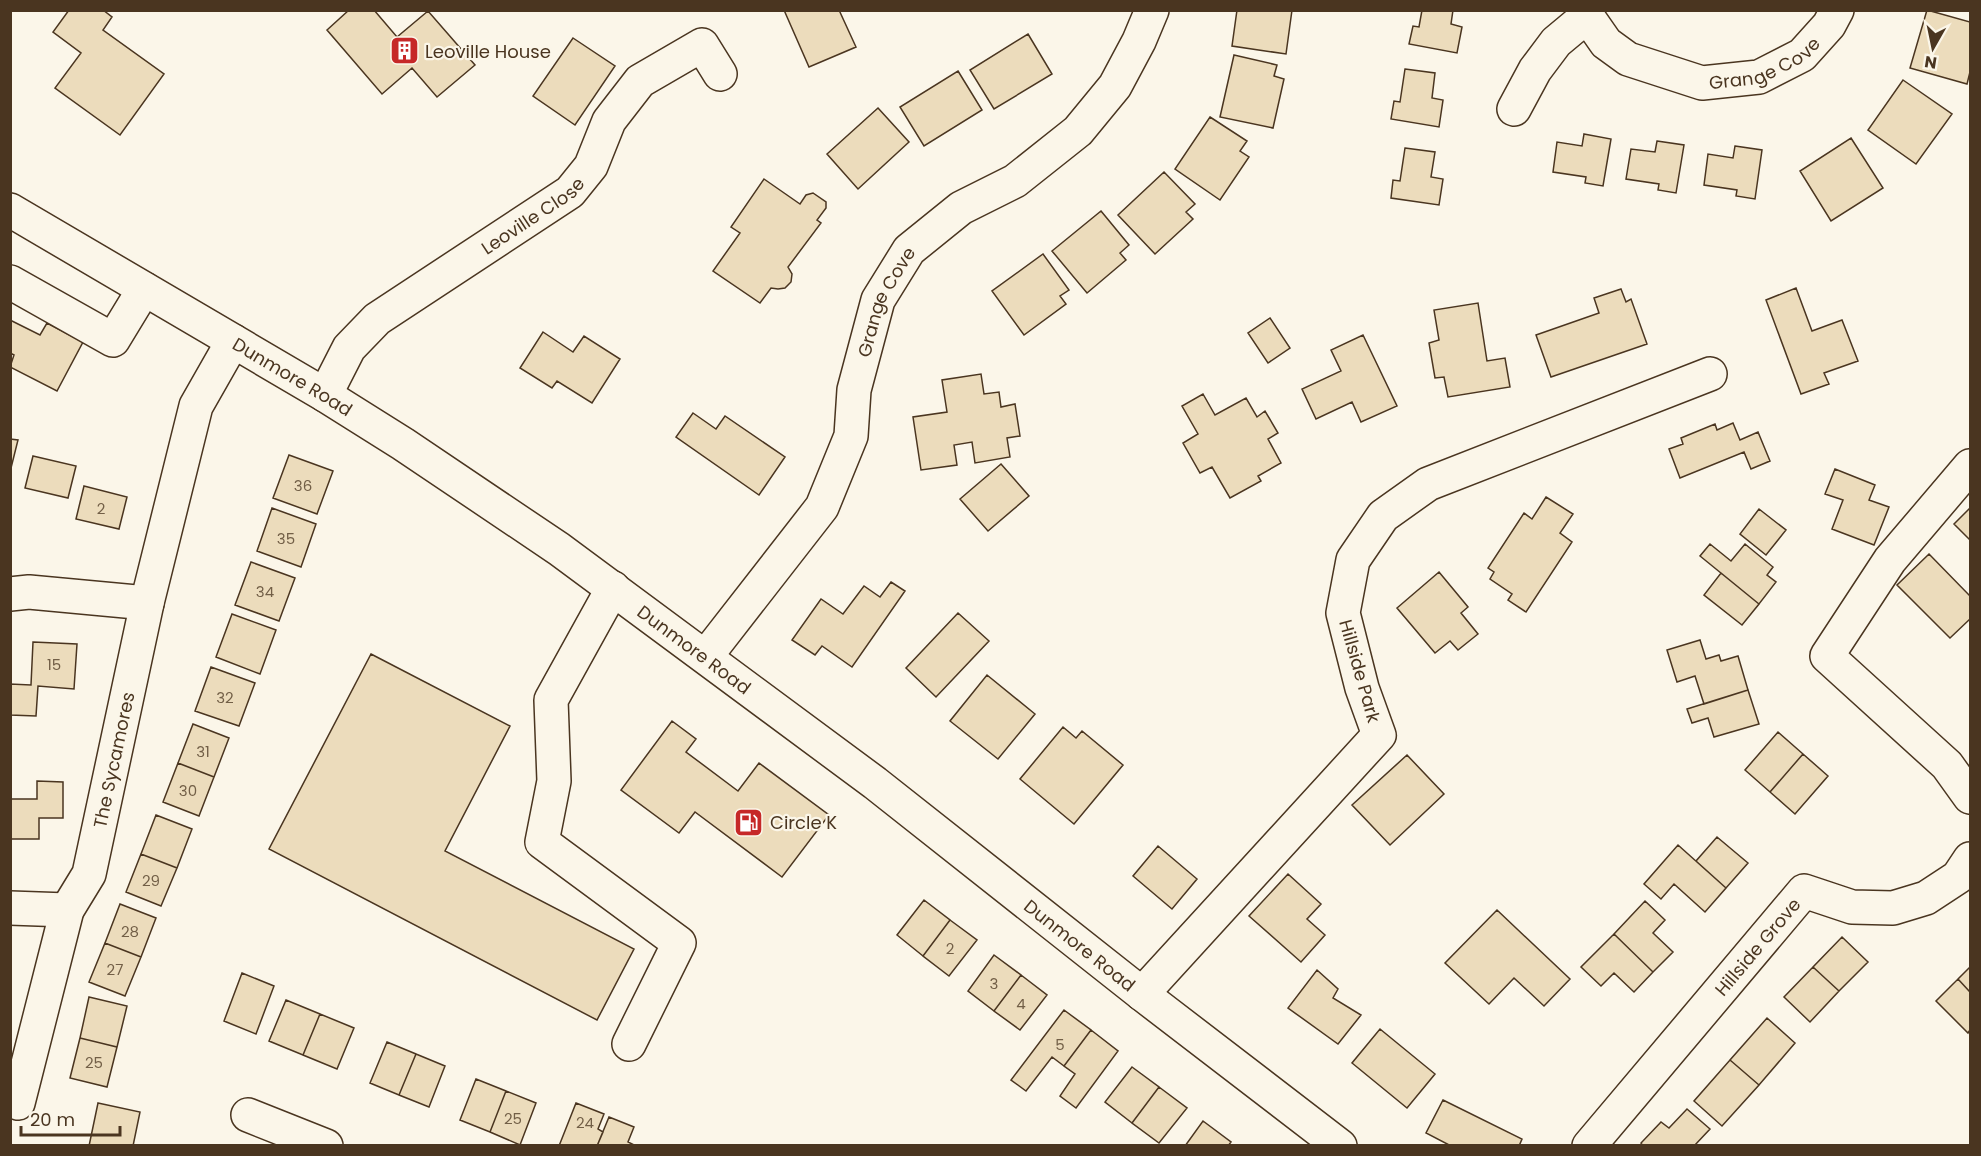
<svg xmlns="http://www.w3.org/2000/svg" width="1981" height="1156" viewBox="0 0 1981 1156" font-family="Poppins,sans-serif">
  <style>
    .building { fill: #ecdcbc; stroke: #4a3520; stroke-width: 1.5 }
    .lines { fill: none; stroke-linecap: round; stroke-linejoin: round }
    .minor-casing { stroke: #4a3520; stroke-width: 36 }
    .major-casing { stroke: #4a3520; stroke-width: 36 }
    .minor { stroke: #fbf6e9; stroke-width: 33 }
    .major { stroke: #fbf6e9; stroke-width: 33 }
    .labels { text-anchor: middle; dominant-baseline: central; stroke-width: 4.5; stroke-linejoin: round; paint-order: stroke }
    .number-label { font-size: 15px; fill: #725f47 }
    .poi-label { font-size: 18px; fill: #4a3520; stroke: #fbf6e9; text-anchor: start }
    .street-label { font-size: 18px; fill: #4a3520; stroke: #fbf6e9 }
  </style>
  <rect width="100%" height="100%" fill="#fbf6e9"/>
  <!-- building -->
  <path class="building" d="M69,10H103L112,17L103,30L164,74L120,135L55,88L81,53L53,32Z
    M349,10H374L397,37L428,11L475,65L437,97L412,68L382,94L327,30Z
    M784,10H839L856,47L809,67Z
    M1237,10H1292L1286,54L1232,46Z
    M1422,10H1453L1451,24L1462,27L1457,53L1409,44L1413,26L1419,27Z
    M1927,10L1970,22V72L1967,84L1910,68Z
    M1028,34L1052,74L994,109L970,70Z
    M573,38L615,66L575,125L533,96Z
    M1234,55L1277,65L1274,76L1284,79L1273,128L1220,117Z
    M1405,69L1435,73L1432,98L1443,100L1439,127L1391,119L1394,101L1400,102Z
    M958,71L982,110L924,146L900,107Z
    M1903,80L1952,114L1916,164L1868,130Z
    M878,108L909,142L858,189L827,154Z
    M1210,117L1247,141L1240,151L1249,157L1220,200L1175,169Z
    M1584,134L1611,139L1603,186L1585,183L1586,177L1553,172L1557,142L1582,146Z
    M1851,138L1883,188L1831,221L1800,171Z
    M1657,141L1684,145L1676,193L1658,190L1659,184L1626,179L1631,149L1655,152Z
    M1735,146L1762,150L1755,199L1736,196L1737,190L1704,185L1708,154L1733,158Z
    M1405,148L1435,152L1431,177L1443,179L1439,205L1391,198L1393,180L1400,181Z
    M1164,172L1195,204L1186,212L1193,219L1155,254L1118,215Z
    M764,179L800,204L806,195L813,193L826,202V208L817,220L821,223L788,267L792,274L791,282L785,288L778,289L771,288L760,303L713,271L740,233L731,227Z
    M1101,211L1129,245L1120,253L1126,260L1087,293L1052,251Z
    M1043,254L1069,290L1060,296L1066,304L1024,335L992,291Z
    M1796,288L1812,331L1842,320L1858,361L1824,373L1829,384L1801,394L1766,300Z
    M1621,289L1626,302L1631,299L1647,344L1551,377L1536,335L1599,313L1594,298Z
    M1478,303L1487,361L1505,358L1510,387L1448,397L1444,377L1435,378L1429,343L1439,340L1434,310Z
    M1270,318L1290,348L1268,363L1248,333Z
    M10,320L40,335L47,323L83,342L57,391L10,367L14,355L10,353Z
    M543,332L573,352L584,336L620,359L592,403L557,381L552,388L520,368Z
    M1363,335L1397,406L1361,422L1352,402L1316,419L1302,389L1341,371L1331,350Z
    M981,374L984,394L999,392L1001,407L1015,404L1020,436L1007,438L1010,457L975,463L972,442L954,445L957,465L921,470L913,417L947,412L942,380Z
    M1203,394L1215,415L1246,398L1257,417L1265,411L1278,433L1268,439L1281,463L1258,476L1261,481L1230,498L1212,467L1200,473L1183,443L1198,434L1182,406Z
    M693,413L716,429L725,416L785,457L759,495L676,437Z
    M1733,423L1740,440L1758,432L1770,461L1751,469L1744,452L1680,478L1669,449L1683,444L1681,438L1715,424L1717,430Z
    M10,439L18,440L10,472Z
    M289,455L333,471L317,514L273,498Z
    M33,456L76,466L68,498L25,488Z
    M1001,464L1029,496L988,531L960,499Z
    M1835,469L1875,485L1869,500L1889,507L1874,545L1832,529L1843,500L1825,494Z
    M84,486L127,497L119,529L76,519Z
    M1546,497L1573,514L1560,533L1572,542L1526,612L1508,600L1512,594L1490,579L1494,572L1488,568L1524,513L1532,519Z
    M272,508L316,524L301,567L257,551Z
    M1970,508V540L1954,524Z
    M1759,509L1786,530L1766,555L1740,534Z
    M1710,544L1731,561L1745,544L1773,567L1767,575L1776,582L1759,604L1700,556Z
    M1929,554L1970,596V619L1950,638L1897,585Z
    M251,562L295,578L279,621L235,605Z
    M1439,572L1468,607L1461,613L1478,634L1458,650L1450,641L1435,653L1397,608Z
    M1721,573L1759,604L1742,625L1704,595Z
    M891,582L905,591L852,667L822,646L815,655L792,640L821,599L843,614L864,586L880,597Z
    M958,613L989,641L936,697L906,668Z
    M232,614L276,630L260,674L216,657Z
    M1700,640L1706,659L1719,655L1721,661L1738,656L1748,690L1704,704L1695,676L1677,682L1667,650Z
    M33,642L77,644L74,689L38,686L36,716L10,715V684L31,685Z
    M371,654L510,726L445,851L634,949L597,1020L269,849Z
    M211,667L255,683L239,726L195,711Z
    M987,675L1035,714L998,759L950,721Z
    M1748,690L1759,724L1714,737L1708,718L1692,723L1687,709Z
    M672,721L696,739L686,752L738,791L759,763L829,815L782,877L695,812L679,833L621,790Z
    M193,724L229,738L214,777L178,763Z
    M1063,727L1076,738L1082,731L1123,765L1074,824L1020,779Z
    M1778,732L1803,754L1770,792L1745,770Z
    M1803,754L1828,776L1795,814L1770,792Z
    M1407,755L1444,794L1390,845L1352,805Z
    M178,763L214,777L199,816L163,802Z
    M37,781L63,782V818H39V839H10V799H37Z
    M156,815L192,829L177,868L141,854Z
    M1717,837L1748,863L1726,888L1696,861Z
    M1678,845L1726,888L1705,912L1674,884L1661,899L1644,884Z
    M1158,846L1197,879L1172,909L1133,876Z
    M141,854L177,868L161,906L126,892Z
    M1288,874L1321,904L1307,919L1325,935L1301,962L1249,916Z
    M924,900L950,920L923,956L897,935Z
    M1645,901L1665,920L1653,933L1673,952L1653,972L1614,934Z
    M120,904L156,918L141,957L105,943Z
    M1497,910L1570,979L1544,1006L1514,978L1489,1004L1445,963Z
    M950,920L977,940L949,976L923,956Z
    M1614,934L1653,972L1634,992L1614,973L1601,986L1581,967Z
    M1842,937L1868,962L1839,991L1813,967Z
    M105,943L141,957L125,996L89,982Z
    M994,955L1021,975L994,1011L968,991Z
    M1813,967L1839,991L1810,1022L1784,997Z
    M1970,967V992L1958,979Z
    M1317,970L1338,989L1333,998L1361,1015L1338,1044L1288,1008Z
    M242,973L274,986L256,1034L224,1021Z
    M1021,975L1047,995L1020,1030L994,1011Z
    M1958,979L1970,992V1030L1968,1033L1936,1001Z
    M89,997L127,1006L117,1047L80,1038Z
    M286,1000L320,1014L303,1055L269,1041Z
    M1064,1010L1091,1030L1064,1066L1052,1057L1026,1091L1011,1080Z
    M320,1014L354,1028L337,1069L303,1055Z
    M1767,1018L1795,1043L1759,1085L1730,1060Z
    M1380,1029L1435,1074L1407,1108L1352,1063Z
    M1091,1030L1118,1051L1076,1108L1060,1096L1075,1074L1064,1066Z
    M80,1038L117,1047L107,1087L70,1078Z
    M387,1042L416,1054L399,1095L370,1083Z
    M416,1054L445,1066L429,1107L399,1095Z
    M1730,1060L1759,1085L1722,1126L1694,1101Z
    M1132,1067L1159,1087L1132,1123L1105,1102Z
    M476,1079L506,1091L490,1132L460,1120Z
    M1159,1087L1187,1108L1159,1143L1132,1123Z
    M506,1091L536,1103L520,1145L490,1132Z
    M1443,1100L1522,1139L1519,1146H1451L1426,1133Z
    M98,1103L140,1112L133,1146H89Z
    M576,1103L604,1114L598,1129L603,1132L597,1146H559Z
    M1687,1109L1710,1129L1694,1146H1643L1641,1143L1661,1122L1669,1128Z
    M609,1117L634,1127L628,1142L636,1146H597Z
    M1203,1121L1231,1142L1228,1146H1185Z"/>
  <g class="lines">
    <defs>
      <g id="minor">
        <path id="s1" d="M1583,10L1606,43L1628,59L1702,83L1759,77L1802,55L1829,25L1837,10"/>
        <path d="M1514,109L1535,70L1556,42L1586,17"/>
        <path d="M10,282L113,340L144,289"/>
        <path id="s2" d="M325,395L349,348L377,319L570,192L591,166L609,121L640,81L702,45L720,74"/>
        <path d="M1970,466L1890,560L1827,656L1947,765L1970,797"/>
        <path d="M613,588L551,700L554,781L542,842L679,943L629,1044"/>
        <path d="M10,594L29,592L147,603"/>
        <path id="s3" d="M706,656L822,507L851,436L854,390L878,300L909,250L961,208L1015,181L1078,131L1115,86L1139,41L1152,10"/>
        <path d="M10,908L67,910"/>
        <path d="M1142,994L1379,735L1362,688L1343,613L1353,560L1383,516L1428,484L1710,374"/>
        <path id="s4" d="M18,1103L67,910L89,874L147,603L196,406L233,341"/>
        <path d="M248,1115L326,1146"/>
        <path id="s5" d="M1589,1146L1804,891L1852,907L1893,908L1926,898L1958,877L1970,859"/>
      </g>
      <g id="major">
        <path id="s6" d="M10,210L325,395L403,444L559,549L875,783L1142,994L1340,1146"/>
      </g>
    </defs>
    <!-- minor casing -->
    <use href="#minor" class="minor-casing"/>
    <!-- major casing -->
    <use href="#major" class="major-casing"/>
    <!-- minor -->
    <use href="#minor" class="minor"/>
    <!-- major -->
    <use href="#major" class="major"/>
  </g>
  <!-- icons -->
  <defs>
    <symbol id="building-square" viewBox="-11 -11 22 22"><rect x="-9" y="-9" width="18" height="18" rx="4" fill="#c62828" stroke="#fbf6e9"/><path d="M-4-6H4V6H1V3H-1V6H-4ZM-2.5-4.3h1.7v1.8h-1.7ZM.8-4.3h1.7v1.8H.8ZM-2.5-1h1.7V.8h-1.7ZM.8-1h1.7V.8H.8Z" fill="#fff"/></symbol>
    <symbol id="fuel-square" viewBox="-11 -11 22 22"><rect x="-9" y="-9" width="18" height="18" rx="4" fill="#c62828" stroke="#fbf6e9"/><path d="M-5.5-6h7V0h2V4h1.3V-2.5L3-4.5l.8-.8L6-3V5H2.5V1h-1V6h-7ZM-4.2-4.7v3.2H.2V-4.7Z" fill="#fff"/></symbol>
  </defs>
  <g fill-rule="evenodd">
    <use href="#building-square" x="388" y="34" width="33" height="33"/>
    <use href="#fuel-square" x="732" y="806" width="33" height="33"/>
  </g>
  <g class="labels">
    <!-- number labels -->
    <g class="number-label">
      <text x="303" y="485">36</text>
      <text x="101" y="508">2</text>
      <text x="286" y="538">35</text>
      <text x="265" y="591">34</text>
      <text x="54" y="664">15</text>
      <text x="225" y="697">32</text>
      <text x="203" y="751">31</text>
      <text x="188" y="790">30</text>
      <text x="151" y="880">29</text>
      <text x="130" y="931">28</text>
      <text x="950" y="948">2</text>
      <text x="115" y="969">27</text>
      <text x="994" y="983">3</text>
      <text x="1021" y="1003">4</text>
      <text x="1060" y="1044">5</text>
      <text x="94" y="1062">25</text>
      <text x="513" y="1118">25</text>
      <text x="585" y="1122">24</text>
    </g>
    <!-- poi labels -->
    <g class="poi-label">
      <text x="425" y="51">Leoville House</text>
      <text x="770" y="822">Circle K</text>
    </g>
    <!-- street labels -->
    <g class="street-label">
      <text stroke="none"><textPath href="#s1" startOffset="212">Grange Cove</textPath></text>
      <text stroke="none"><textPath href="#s2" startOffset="280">Leoville Close</textPath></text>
      <text stroke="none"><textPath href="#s3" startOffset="406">Grange Cove</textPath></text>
      <text stroke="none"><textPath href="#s6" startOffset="328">Dunmore Road</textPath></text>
      <text stroke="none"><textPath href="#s6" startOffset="814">Dunmore Road</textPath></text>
      <text transform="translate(1360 671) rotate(74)">Hillside Park</text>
      <text stroke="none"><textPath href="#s4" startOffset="358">The Sycamores</textPath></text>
      <text stroke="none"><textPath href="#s6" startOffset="1300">Dunmore Road</textPath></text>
      <text stroke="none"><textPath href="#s5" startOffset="261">Hillside Grove</textPath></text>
    </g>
  </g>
  <!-- border -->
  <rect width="1981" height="1156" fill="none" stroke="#4a3520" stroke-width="24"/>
  <!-- north arrow -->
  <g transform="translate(1933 48) rotate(189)" stroke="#fbf6e9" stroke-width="4.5" paint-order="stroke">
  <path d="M0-4.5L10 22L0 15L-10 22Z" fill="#4a3520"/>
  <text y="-9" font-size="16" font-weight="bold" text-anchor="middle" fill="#4a3520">N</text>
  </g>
  <!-- scale -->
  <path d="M21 1126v9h99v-9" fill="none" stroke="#4a3520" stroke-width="3"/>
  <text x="30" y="1126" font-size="18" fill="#4a3520" stroke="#fbf6e9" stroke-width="4.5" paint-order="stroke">20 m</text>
</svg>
